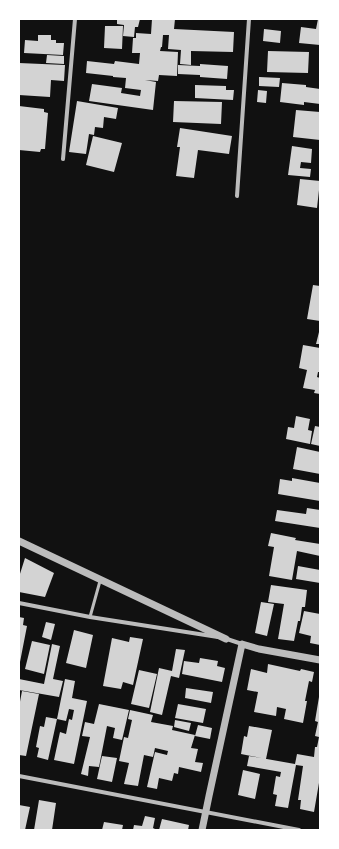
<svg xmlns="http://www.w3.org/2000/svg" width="339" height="849" viewBox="0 0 339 849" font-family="'Noto Sans',sans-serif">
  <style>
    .building { fill: #d3d3d3 }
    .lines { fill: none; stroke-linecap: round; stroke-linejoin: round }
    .service { stroke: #bcbcbc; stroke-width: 3 }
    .minor { stroke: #bcbcbc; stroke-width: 4 }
    .tertiary { stroke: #bcbcbc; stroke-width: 7 }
  </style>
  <rect width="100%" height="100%" fill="#111"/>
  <!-- building -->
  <path class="building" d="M117,19H140L138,27H135L134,37L123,36L124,25L117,24Z
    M152,19H175L174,29L234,32L233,52L191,51V65L180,64L181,50L168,49L169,35H163L162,47H161L160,51L178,52L177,76L159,75L158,81L145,80L156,82L153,110L89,101L92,84L122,88L121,93L140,96L141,90L125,88L126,78L113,77V76L86,73L87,61L114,64L115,61L139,64L140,53H132L133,38H136V33L151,34Z
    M318,19H320V45L299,43L301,27L316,29Z
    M105,26H123L122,49L104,48Z
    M264,29L281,31L280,43L263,41Z
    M38,35H51V40H56V43H64L63,55L24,53L25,40L38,41Z
    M268,51L309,52L308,73L267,72Z
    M47,55L64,56V64L46,63Z
    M19,63L65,65L64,81L51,80L50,97L19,95Z
    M200,64L228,66L227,79L200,77V75L178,74V65L200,66Z
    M259,77L280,78L279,87L259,86Z
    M282,83L306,85V87L320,89V104L304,102V105L280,102Z
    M195,85L226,86V90H234L233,100L195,98Z
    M258,90L267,91L266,103L257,102Z
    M77,101L118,108L116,119L104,117L103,128L95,127L94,135L89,134L86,154L69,152Z
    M174,101L222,102L221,124L173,122Z
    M19,106L44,109V112L48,113L45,149H41L40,152L19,150Z
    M296,110L320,112V140L293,137Z
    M180,128L232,136L229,154L198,150L194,178L176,176L180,147H177Z
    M93,136L122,143L114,172L86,165Z
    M292,146L312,149L311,163L301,162L300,168L311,169L310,177L288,175Z
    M300,179L320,181L317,208L297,205Z
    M313,285L320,286V321L307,319Z
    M319,332H320V344H316Z
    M303,345L320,348V372H318L317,377L320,378V394L314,393L315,390L303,388L307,370L299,368Z
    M296,416L310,419L308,430L312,431L310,444L286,439L288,427L294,428Z
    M315,426L320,427V446L311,444Z
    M297,447L320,452L319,459H320V474L293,469Z
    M292,478L320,483V501L278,494L280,479L292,481Z
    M307,508L320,510V528L275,521L277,510L306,514Z
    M271,533L296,538L295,540L320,544V556L297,551L292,580L269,576L274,547L268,546Z
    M25,558L54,573L45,597L19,592V577Z
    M298,566L320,570V583L296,579Z
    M271,585L307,590L305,607H302L300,621H298L294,641L278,639L284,604L268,602Z
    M261,602L274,604L267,636L255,633Z
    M304,611L320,614V645L310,643L311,636L299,633Z
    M19,617L24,618L23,625L27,626L20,662Z
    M46,622L55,624L51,640L42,637Z
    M74,630L93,635L86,668L66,663Z
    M130,637L143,639L133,685L123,682L121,689L103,686L112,638L129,642Z
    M32,641L50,645L44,674L25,669Z
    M52,644L60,646L53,679L63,681L59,697L19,690V679L44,684Z
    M176,649L185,650L179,678L171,676L162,715L150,712L159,668L172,671Z
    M200,658L218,661L217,666L225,668L222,682L182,674L184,661L199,663Z
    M268,664L300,671L301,669L314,672L312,682L309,681L305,701H307L303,723L284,719L286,709L277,707L276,716L254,712L258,692L247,690L251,669L267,673Z
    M139,670L157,674L149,708L131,704Z
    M65,679L75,681L72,698L87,701L74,764L54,760L60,732L66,734L69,719L72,720L74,710L69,709L66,721L57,719L48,760L37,757L39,748L36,747L40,726L44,727L46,717L57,719Z
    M186,688L213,692L211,703L185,698Z
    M22,691L39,694L26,756L19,755V707Z
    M319,697L320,777L314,812L300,809L301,800H298L303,766L296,765L288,808L275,806L277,795L273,794L276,776L280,777L281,772L247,766L249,756L295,764L297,754L314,757L315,747H317L319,737L315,736L318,722L315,721Z
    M99,704L129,710L122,740L113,738L115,728L107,726L99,767L89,766L88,776L81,774L90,737L82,736L85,722L94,724Z
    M178,704L206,709L203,723L175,718Z
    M130,710L153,715L151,722L173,726L172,730L195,735L191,748L198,749L195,762L203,763L201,772L179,767L178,774L174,773L172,781L159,778L157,789L147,787L155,752L167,755L168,751L155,748L153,757L144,755L138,786L124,784L129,763L119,761L124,737L128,738L132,720L128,719Z
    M175,720L191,723L189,731L174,727Z
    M198,725L212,728L210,739L195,736Z
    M249,726L272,730L266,759L241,754L244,736L247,737Z
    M102,756L117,758L112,782L97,779Z
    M243,770L260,774L255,799L238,795Z
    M39,800L56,803L52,830H34Z
    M19,805L30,807L25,830H19Z
    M145,816L155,818L153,828L157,830H133L134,825L142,826Z
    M162,819L189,825L188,830H159Z
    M104,822L123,825L122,830H102Z"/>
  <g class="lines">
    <!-- service -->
    <path class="service" d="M90,617L100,581"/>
    <!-- minor -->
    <path class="minor" d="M63,159L75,19
      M237,196L249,19
      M19,603L90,617L218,637
      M224,638L242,644
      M19,776L299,830"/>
    <!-- tertiary -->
    <path class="tertiary" d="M19,541L226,639
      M202,830L209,796L242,644L259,649L320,660"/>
  </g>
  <!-- border -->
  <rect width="339" height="849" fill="none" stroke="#ffffff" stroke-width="40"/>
</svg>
